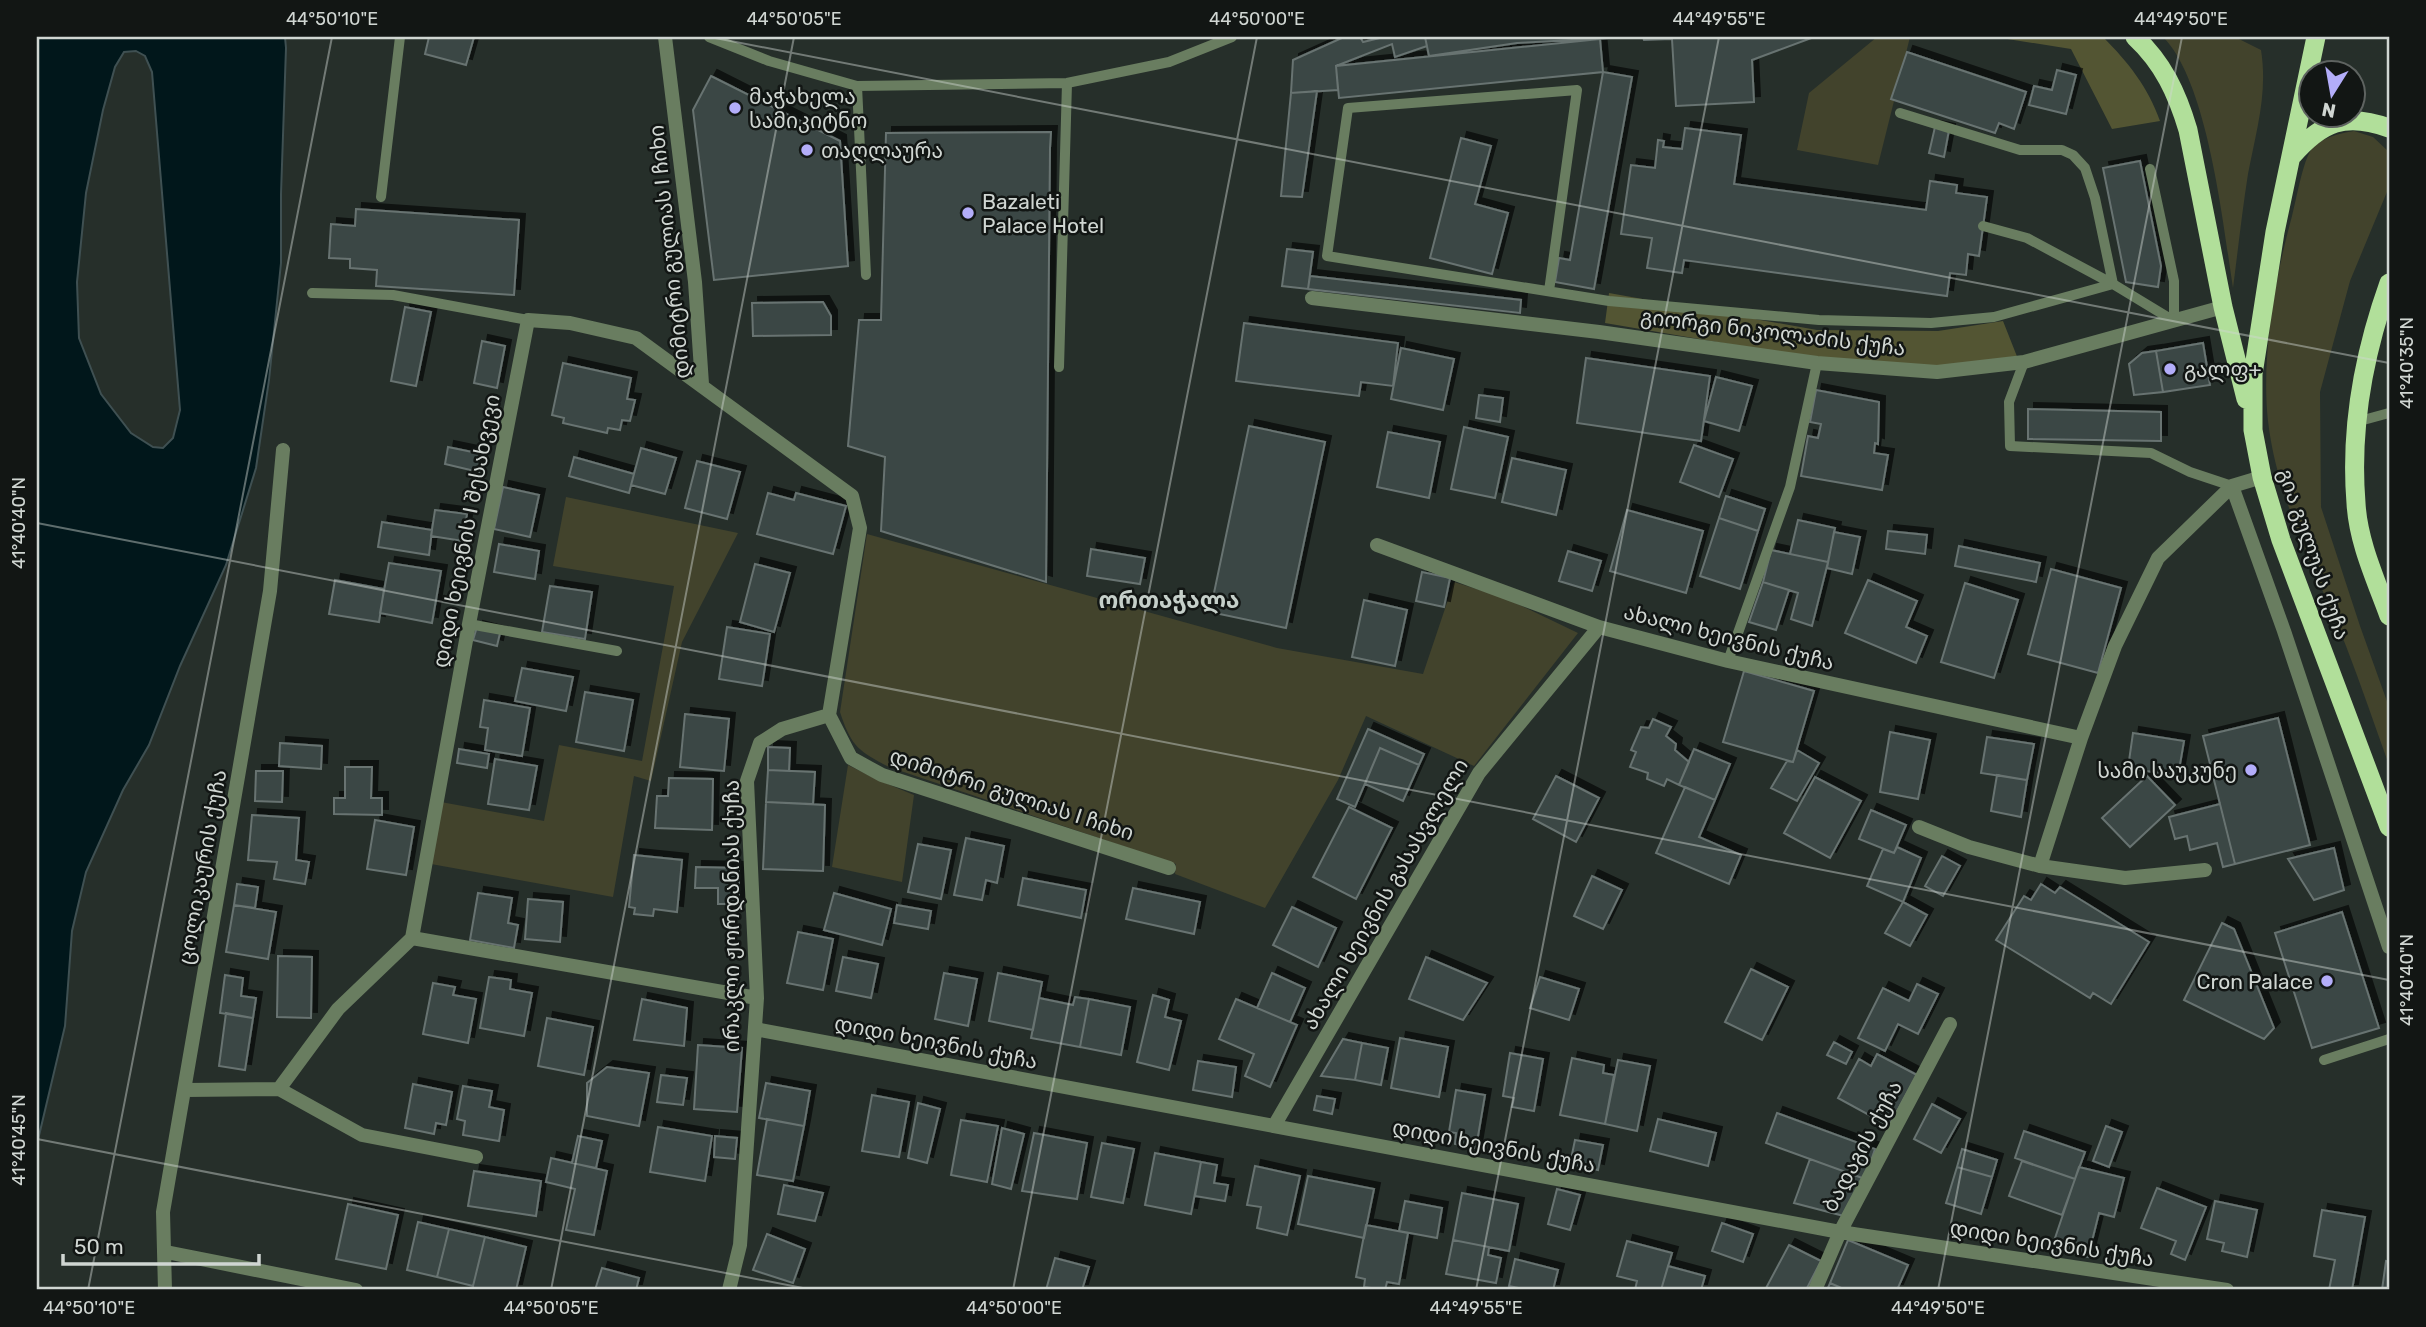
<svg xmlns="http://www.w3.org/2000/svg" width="2426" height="1327" viewBox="0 0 2426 1327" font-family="Rubik,'Noto Sans Georgian',sans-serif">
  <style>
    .green { fill: #42432c }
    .forest { fill: #535533 }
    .water { fill: #01171b; stroke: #3f5052; stroke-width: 2; fill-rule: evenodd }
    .building { fill: #3b4644; stroke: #677371; stroke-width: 2; filter: url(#shadow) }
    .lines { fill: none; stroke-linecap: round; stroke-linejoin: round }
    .service { stroke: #697d60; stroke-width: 10 }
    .minor { stroke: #697d60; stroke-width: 14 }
    .trunk { stroke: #b1df9a; stroke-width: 19 }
    .ticks { fill: none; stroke: #d0d6d2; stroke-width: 2; stroke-opacity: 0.45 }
    .poi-dot { fill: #b3adf9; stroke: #121614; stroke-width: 2.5 }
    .labels { text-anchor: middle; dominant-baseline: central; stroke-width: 5; stroke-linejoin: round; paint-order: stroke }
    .poi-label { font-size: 21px; fill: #d0d6d2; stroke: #121614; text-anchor: start }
    .street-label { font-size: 21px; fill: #d0d6d2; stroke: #121614 }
    .neighbourhood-label { font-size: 23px; font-weight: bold; fill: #c5cfc9; stroke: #121614 }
    .neatline { fill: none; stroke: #d0d6d2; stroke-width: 2.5 }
    .ticks-label { font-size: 18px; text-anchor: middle; fill: #d0d6d2 }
  </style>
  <defs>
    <filter id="shadow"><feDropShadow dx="6" dy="-6" stdDeviation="0" flood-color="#0009"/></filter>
  </defs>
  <rect width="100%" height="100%" fill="#262f2a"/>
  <!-- green -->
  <path class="green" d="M1877,37H1910L1878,165L1797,150L1809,93Z
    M2163,37H2235L2261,50C2268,93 2256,132 2248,174C2242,212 2238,250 2233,288C2223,224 2208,82 2163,37Z
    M2354,131L2373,137L2388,151L2389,187L2350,281L2320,392L2321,507L2360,626L2389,707V765C2375,726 2361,685 2346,646C2317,573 2277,500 2268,421C2261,357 2275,278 2292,216C2296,201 2303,161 2311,150C2320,138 2340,133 2354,131Z
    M566,497L738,533L682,642L651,781L634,776L613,897L431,864L441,802L544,821L559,745L642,761L674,586L553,566Z
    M867,534L1277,648L1423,674L1454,582L1505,598L1578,633L1474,766L1366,716L1338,780L1265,908L1175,874L1176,864L889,767C858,751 851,746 840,712Z
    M848,765L878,780L914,795L902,882L832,867Z"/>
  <!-- forest -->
  <path class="forest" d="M1995,37H2103C2128,62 2148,87 2160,121L2112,129L2071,49Z
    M1609,293L1817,330L1938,331L2003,321L2018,359L1938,367L1817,359L1605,323Z"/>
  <!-- water -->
  <path class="water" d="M37,37H285L286,48L281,194V263L269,380L256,468L226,565L180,666L149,745L123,790L86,872L72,931L65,1026L37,1144ZM136,51L145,56L152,72L180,410L173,438L163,448L153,447L131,433L101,394L79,338L77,282L86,193L103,110L115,67L124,52Z"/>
  <!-- building -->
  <path class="building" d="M429,37H474L466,65L425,54Z
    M1344,37H1360L1363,42L1384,37H1425L1427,46L1395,57L1392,44L1336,66L1338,90L1291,93L1293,60Z
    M1425,37H1627L1517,43L1429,56Z
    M1643,37H1814L1752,60L1754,102L1676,106L1672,39L1644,40Z
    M1600,39L1603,72L1339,98L1336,66Z
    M1907,52L2026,92L2014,129L1999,123L1995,133L1891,99Z
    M2057,70L2076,75L2066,114L2029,105L2034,86L2052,90Z
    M1603,72L1632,77L1594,289L1555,282L1559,258L1570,260Z
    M711,76L840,141L848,266L714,280L693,110Z
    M1317,91L1302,197L1281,196L1291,93Z
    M1935,127L1949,130L1944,157L1929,153Z
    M1685,128L1741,135L1734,184L1926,210L1930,181L1957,185L1956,193L1987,197L1979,256L1968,254L1966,275L1950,273L1947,296L1684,260L1682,273L1647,268L1652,238L1621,234L1631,165L1655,168L1658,140L1664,141L1663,147L1682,149Z
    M1051,132L1050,148L1046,582L881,531L885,457L848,446L859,320H881L886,133Z
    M1461,138L1491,146L1475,204L1508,213L1492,274L1430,258Z
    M2140,161L2161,266L2158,287L2126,282L2103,168Z
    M356,209L519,220L514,295L376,286L377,270L350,268V259L329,258L331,224L355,226Z
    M1287,249L1313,252L1308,289L1282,286Z
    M1310,276L1521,300L1520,313L1308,289Z
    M823,302L831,316V335L753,336L752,303Z
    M405,307L431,312L416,386L391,381Z
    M1244,323L1398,343L1393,386L1361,382L1359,396L1236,381Z
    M482,341L505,346L497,388L474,383Z
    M2203,343L2210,385L2163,392L2156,351Z
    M1401,348L1454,359L1443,410L1391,399Z
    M2156,351L2163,392L2134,395L2129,364L2142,353Z
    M1586,358L1710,376L1701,441L1577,423Z
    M563,363L631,378L627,399L635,400L630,421L622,420L620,430L608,428L607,433L563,423L564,418L552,415Z
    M1716,377L1752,386L1739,431L1704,421Z
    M1816,390L1879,402L1878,444L1875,443L1874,453L1888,455L1882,490L1801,476L1808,436L1818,438L1821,424L1810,422Z
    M1479,395L1503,398L1500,422L1476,418Z
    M2028,409L2161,412V441L2028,439Z
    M1249,426L1325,442L1286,628L1210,612Z
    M1464,427L1508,437L1495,498L1451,489Z
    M1388,432L1440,442L1429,498L1377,487Z
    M1694,445L1733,459L1719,497L1680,482Z
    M448,447L482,454L479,472L445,464Z
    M641,448L676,458L665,494L631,485Z
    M574,457L634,474L629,493L569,476Z
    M1512,458L1566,470L1556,515L1502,502Z
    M697,461L740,472L727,519L685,508Z
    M503,487L539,495L530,537L494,529Z
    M768,493L794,500L796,493L846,506L833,554L757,534Z
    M1726,496L1765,509L1758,531L1719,518Z
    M435,510L467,514L463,541L431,536Z
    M1627,510L1703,531L1686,593L1610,571Z
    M1719,518L1758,531L1740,589L1700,576Z
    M1798,520L1835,528L1828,562L1790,554Z
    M382,522L432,530L429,555L378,547Z
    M1888,531L1927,535L1925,554L1886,549Z
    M1834,532L1860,537L1852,574L1827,568Z
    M499,544L539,551L535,579L494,572Z
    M1959,546L2040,563L2036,582L1955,566Z
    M1091,549L1145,558L1140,584L1087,576Z
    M1771,550L1828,562L1812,626L1791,619L1798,593L1763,582Z
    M1568,551L1601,561L1592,591L1559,581Z
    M389,563L441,571L432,623L380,613Z
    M755,564L790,573L774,632L740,622Z
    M2051,569L2121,588L2098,673L2028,654Z
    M1422,572L1450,578L1444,607L1416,601Z
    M335,580L384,589L379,622L329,614Z
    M1868,580L1917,601L1906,627L1927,636L1916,663L1845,633Z
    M1763,582L1789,590L1776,630L1749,622Z
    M1965,583L2018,600L1994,678L1941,662Z
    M550,586L592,592L585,639L542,632Z
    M1364,600L1407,610L1395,666L1352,657Z
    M477,627L500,633L497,646L473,640Z
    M727,627L770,634L762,686L719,679Z
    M522,668L573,677L566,711L515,701Z
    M1744,671L1814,691L1793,762L1723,742Z
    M585,692L633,700L624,751L576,742Z
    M484,700L530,708L522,756L485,750L488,728L480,727Z
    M685,714L729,719L724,771L680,767Z
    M2278,718L2310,845L2235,864L2203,736Z
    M1653,719L1671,727L1666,736L1676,744L1675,750L1689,762L1679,785L1667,779L1664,786L1647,779L1648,773L1630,767L1636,752L1631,750L1641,727L1649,728Z
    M1368,729L1424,754L1419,765L1380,748L1355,807L1337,799Z
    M1890,732L1930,740L1918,799L1880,792Z
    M2133,733L2184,741L2178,776L2128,768Z
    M1987,737L2034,744L2027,780L1981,773Z
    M280,743L322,746L321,769L279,766Z
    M768,747L790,748L789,771L768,770Z
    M1380,748L1419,765L1403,801L1365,784Z
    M459,749L489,754L487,768L457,763Z
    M1694,749L1730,764L1715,800L1679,785Z
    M1797,750L1819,763L1797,801L1771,788L1787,761L1793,762Z
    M495,759L537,766L529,810L488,804Z
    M345,767H372L371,798H382V815L334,814V798H345Z
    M768,770L815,772L813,804L766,802Z
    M256,771H283L282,802L255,801Z
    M1997,775L2027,780L2021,817L1991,811Z
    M1556,776L1599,798L1576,842L1533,819Z
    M2147,776L2175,805L2130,847L2102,818Z
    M1815,777L1861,801L1830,858L1784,833Z
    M669,778L713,779L712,830L655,828L657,796H668Z
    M1685,787L1715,800L1699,837L1741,855L1729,884L1656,853Z
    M766,802L825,805L823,871L763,869Z
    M2220,804L2235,864L2223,867L2217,843L2190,850L2187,836L2175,839L2169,817Z
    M1349,807L1392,828L1356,899L1313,877Z
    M1871,810L1906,825L1894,853L1859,839Z
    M252,815L299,818L296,860L309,862L305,884L274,879L277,862L248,860Z
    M375,820L414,827L406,875L367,869Z
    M966,838L1004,846L997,883L986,880L982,900L954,895Z
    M918,844L951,850L941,899L908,892Z
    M1897,847L1921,858L1903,902L1867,886L1883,849L1894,853Z
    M2334,848L2344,890L2314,900L2288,859Z
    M634,855L682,860L677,912L654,909L653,916L634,914L635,908L629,907Z
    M1942,856L1960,866L1943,896L1925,886Z
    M696,867L739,868V904H718V888H695Z
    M1592,876L1622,890L1603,929L1574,916Z
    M1023,878L1086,890L1081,918L1018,905Z
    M237,884L258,887L255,908L234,905Z
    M2041,884L2055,893L2060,887L2149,942L2111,1004L2093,993L2090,998L1996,940L2024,896L2031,900Z
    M1133,888L1200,902L1194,934L1126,919Z
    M478,893L512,898L508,923L518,925L514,948L470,940Z
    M834,893L891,909L882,945L824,930Z
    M528,899L563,902L560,942L525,939Z
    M1903,902L1927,915L1910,946L1885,933Z
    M234,905L276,912L268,959L226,952Z
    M897,905L931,911L928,929L894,923Z
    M1292,907L1336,928L1318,967L1273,945Z
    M2342,912L2379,1028L2312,1048L2275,933Z
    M2222,923L2234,929L2274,1028L2264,1039L2184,1000Z
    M798,932L833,939L823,990L787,983Z
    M278,956L312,957L311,1018L277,1017Z
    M843,957L878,964L871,998L836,991Z
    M1426,957L1487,983L1463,1020L1409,999Z
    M1751,969L1788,987L1762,1040L1725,1022Z
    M944,973L977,979L968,1026L935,1019Z
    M998,973L1042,982L1033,1030L989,1021Z
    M1272,973L1305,988L1290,1022L1257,1008Z
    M225,975L243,978L241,996L256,998L253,1018L220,1013Z
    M489,977L511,980L510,989L532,993L524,1036L480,1028Z
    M1540,977L1579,989L1569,1020L1530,1008Z
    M433,983L455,987L453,995L476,999L468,1043L423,1034Z
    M1917,984L1938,994L1918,1034L1898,1024L1885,1051L1858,1038L1883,988L1909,1001Z
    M1153,995L1169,1000L1165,1017L1181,1021L1169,1070L1137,1062Z
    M1075,997L1089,999L1080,1047L1031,1038L1039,998L1073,1005Z
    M642,999L687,1008L684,1046L634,1040Z
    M1089,999L1130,1007L1121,1055L1080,1047Z
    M1236,999L1297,1025L1270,1087L1245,1076L1254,1054L1219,1039Z
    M226,1013L253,1018L245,1070L219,1066Z
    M547,1018L593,1027L584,1075L538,1066Z
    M1400,1038L1448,1047L1439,1097L1391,1088Z
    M1343,1039L1362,1043L1355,1080L1321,1076Z
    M1834,1042L1852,1052L1846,1064L1827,1055Z
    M1362,1043L1388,1048L1381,1085L1355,1080Z
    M698,1045L742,1048L737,1112L694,1109Z
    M1510,1053L1543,1059L1534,1111L1512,1107L1514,1098L1503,1096Z
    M1877,1054L1917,1075L1889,1126L1838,1098L1859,1059L1871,1066Z
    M1572,1058L1604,1065L1603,1073L1614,1075L1605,1124L1560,1115Z
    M1618,1060L1650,1066L1637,1131L1605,1124Z
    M1198,1061L1236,1067L1232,1097L1193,1090Z
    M607,1067L649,1073L639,1126L587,1116V1083Z
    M661,1075L687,1078L683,1105L657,1102Z
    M766,1083L810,1091L804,1126L759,1118Z
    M413,1084L452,1092L446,1125L436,1123L434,1134L405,1128Z
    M463,1086L492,1091L489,1107L504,1110L499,1141L463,1135L465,1121L457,1119Z
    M1456,1090L1485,1095L1476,1148L1455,1144L1456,1133L1449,1132Z
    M872,1095L909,1102L899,1157L862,1151Z
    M1317,1096L1335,1099L1332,1114L1314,1110Z
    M918,1103L940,1109L927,1163L908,1158Z
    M1932,1104L1960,1119L1941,1153L1914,1139Z
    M1777,1113L1875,1149L1865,1179L1766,1143Z
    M767,1119L804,1126L793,1181L757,1175Z
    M1658,1119L1716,1133L1708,1166L1650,1151Z
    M961,1120L998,1126L987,1182L951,1175Z
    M2106,1126L2122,1132L2109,1167L2093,1161Z
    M658,1127L712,1136L705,1181L650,1172Z
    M1002,1128L1024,1134L1011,1189L992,1184Z
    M2024,1131L2085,1152L2075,1179L2015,1158Z
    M1034,1133L1087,1143L1077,1199L1022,1191Z
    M578,1136L602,1141L596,1168L572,1163Z
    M715,1136L737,1138L735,1159L714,1157Z
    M1575,1140L1603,1145L1598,1170L1570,1164Z
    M1102,1143L1134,1149L1123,1203L1091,1197Z
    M1962,1149L1997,1160L1992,1177L1957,1167Z
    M1155,1153L1201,1162L1191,1214L1145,1205Z
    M551,1158L607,1171L594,1235L566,1230L575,1189L546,1182Z
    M1810,1159L1865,1179L1844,1216L1794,1203Z
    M2022,1161L2075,1179L2062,1215L2009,1196Z
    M1201,1162L1217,1165L1214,1183L1228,1185L1225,1201L1195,1196Z
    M1255,1166L1300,1176L1287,1235L1257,1228L1261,1207L1247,1205Z
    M1957,1167L1992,1177L1981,1214L1946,1203Z
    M2079,1167L2124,1178L2114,1217L2099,1213L2088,1257L2052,1247Z
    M474,1171L541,1181L536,1216L468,1206Z
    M1308,1176L1374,1189L1364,1238L1298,1224Z
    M784,1185L823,1193L815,1221L778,1214Z
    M2157,1188L2206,1207L2185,1260L2171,1254L2176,1241L2141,1228Z
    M1557,1189L1580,1195L1570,1230L1548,1224Z
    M1462,1193L1518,1204L1509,1251L1453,1240Z
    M1405,1201L1442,1208L1437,1238L1399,1231Z
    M2215,1201L2257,1210L2247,1257L2222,1251L2224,1243L2207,1239Z
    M348,1204L398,1215L386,1269L336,1259Z
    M2322,1210L2365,1217L2352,1290H2329L2335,1260L2314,1256Z
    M418,1222L449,1229L437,1277L407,1270Z
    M1722,1223L1753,1234L1743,1262L1712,1251Z
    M1366,1225L1408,1233L1399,1284L1387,1282L1385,1290L1364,1287L1365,1279L1356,1277Z
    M449,1229L485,1237L473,1286L437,1277Z
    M767,1234L805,1249L793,1283L753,1270Z
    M485,1237L526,1247L516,1290H472Z
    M1453,1240L1489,1247L1488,1255L1501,1258L1496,1283L1446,1274Z
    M1848,1240L1908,1265L1897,1290H1846L1830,1283Z
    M1627,1241L1672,1253L1661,1290H1635L1637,1281L1617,1276Z
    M1789,1245L1821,1261L1806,1290H1765Z
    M1055,1258L1089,1267L1082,1290H1046Z
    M1515,1259L1558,1270L1553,1290H1528L1509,1286Z
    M2386,1261L2389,1262V1290H2382Z
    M1668,1266L1705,1276L1701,1290H1661Z
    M602,1268L639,1278L636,1290H595Z
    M1830,1283L1846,1290H1827Z"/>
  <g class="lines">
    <!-- service -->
    <path class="service" d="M709,37L769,61L857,86L1067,83L1169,62L1232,37
      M857,86L866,275
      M1900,113L2020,150H2062L2073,155L2085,168L2095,198L2113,284
      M2150,169L2174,281V321
      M381,197L400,37
      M1983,226L2027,238L2113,284
      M1549,291L1577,90L1348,108L1327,256L1609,301L1819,320L1931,323L1994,317L2113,284L2174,321
      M312,293L393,295L528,320
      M2024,362L2009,402L2010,446L2151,453L2190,472L2232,486
      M1059,367L1067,83
      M2356,422L2389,413
      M469,624L617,651
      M1728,661L1790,487L1817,363
      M2324,1060L2389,1039"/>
    <!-- minor -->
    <path class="minor" d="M665,37L695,282L702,384
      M1312,298L1599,332L1817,363L1937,372L2024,362L2223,307
      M2232,486L2284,631L2389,947
      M1377,545L1599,627L1728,661L2081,738
      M1919,827L1969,847L2040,866L2125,878L2205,870
      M2040,866L2081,738L2115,646L2158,558L2232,486L2262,477
      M412,938L469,624L528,320L570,323L636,338L852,496L860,528L829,715L851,758L882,775L1169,868
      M412,938L757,998
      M755,1029L1840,1232L2227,1290
      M279,1089L362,1135L476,1157
      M186,1090L279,1089L338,1009L412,938
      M1274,1126L1479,773L1599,627
      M166,1252L356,1290
      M165,1290L163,1212L270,591L283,450
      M729,1290L740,1245L757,998L747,781L760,743L782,729L829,715
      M1815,1290L1840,1232L1950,1024"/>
    <!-- trunk -->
    <path class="trunk" d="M2135,37C2163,63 2177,93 2188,130L2223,307L2246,399
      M2316,37L2275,232L2253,374V430L2262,477L2281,540L2389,827
      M2292,156C2322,122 2345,112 2389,128
      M2389,283C2364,353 2350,429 2356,503C2358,542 2376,580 2389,616"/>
  </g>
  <!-- ticks -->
  <path class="ticks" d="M710,37L2389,363M37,523L2389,980M37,1139L813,1290M88,1290L332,37M551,1290L794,37M1013,1290L1257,37M1476,1290L1719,37M1938,1290L2182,37"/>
  <!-- markers -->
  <g class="poi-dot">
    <circle cx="735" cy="108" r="7"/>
    <circle cx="807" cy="150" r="7"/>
    <circle cx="968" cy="213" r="7"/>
    <circle cx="2170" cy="369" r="7"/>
    <circle cx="2251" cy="770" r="7"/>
    <circle cx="2327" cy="981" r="7"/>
  </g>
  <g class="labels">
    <!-- poi labels -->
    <g class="poi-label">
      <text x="749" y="96">მაჭახელა<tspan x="749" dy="24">სამიკიტნო</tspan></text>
      <text x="821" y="150">თაღლაურა</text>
      <text x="982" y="201">Bazaleti<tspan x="982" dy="24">Palace Hotel</tspan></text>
      <text x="2184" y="369">გალფ+</text>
      <text x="2237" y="770" text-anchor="end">სამი საუკუნე</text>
      <text x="2313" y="981" text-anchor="end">Cron Palace</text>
    </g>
    <!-- street labels -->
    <g class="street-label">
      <text transform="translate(669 252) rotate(-96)">დიმიტრი გულიას I ჩიხი</text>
      <text transform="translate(1773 332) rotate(7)">გიორგი ნიკოლაძის ქუჩა</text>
      <text transform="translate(466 531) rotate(-79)">დიდი ხეივნის I შესახვევი</text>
      <text transform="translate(2314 554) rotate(71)">გია გულუას ქუჩა</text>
      <text transform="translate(1729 637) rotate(14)">ახალი ხეივნის ქუჩა</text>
      <text transform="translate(1012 794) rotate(18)">დიმიტრი გულიას I ჩიხი</text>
      <text transform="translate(202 867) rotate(-80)">ცოლიკაურის ქუჩა</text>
      <text transform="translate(1385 894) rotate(-60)">ახალი ხეივნის გასასვლელი</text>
      <text transform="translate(731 916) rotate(-90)">ირაკლი ჟორდანიას ქუჩა</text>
      <text transform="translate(936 1042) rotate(11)">დიდი ხეივნის ქუჩა</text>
      <text transform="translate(1494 1146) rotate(11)">დიდი ხეივნის ქუჩა</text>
      <text transform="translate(1862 1146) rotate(-62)">ბადაგის ქუჩა</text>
      <text transform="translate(2052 1243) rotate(9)">დიდი ხეივნის ქუჩა</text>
    </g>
    <!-- neighbourhood labels -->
    <g class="neighbourhood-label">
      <text x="1169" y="600">ორთაჭალა</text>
    </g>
  </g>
  <!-- border -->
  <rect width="2426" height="1327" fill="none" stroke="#121614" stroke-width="77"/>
  <!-- north arrow -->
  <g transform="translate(2332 94) rotate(191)"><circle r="33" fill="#121614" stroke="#5e6360" stroke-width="2"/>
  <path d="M0-5L12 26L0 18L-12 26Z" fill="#b3adf9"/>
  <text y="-10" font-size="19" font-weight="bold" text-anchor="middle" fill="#d0d6d2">N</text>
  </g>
  <!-- scale -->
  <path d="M63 1254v10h196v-10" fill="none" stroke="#d0d6d2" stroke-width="3.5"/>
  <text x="74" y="1254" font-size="21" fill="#d0d6d2" stroke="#121614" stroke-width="5" paint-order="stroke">50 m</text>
  <rect x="38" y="38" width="2350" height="1250" class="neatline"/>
  <g class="ticks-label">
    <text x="332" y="25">44°50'10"E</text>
    <text x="794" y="25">44°50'05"E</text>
    <text x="1257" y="25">44°50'00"E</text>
    <text x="1719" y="25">44°49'55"E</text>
    <text x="2181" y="25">44°49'50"E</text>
    <text transform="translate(2407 363) rotate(-90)" y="6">41°40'35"N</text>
    <text transform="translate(19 523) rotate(-90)" y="6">41°40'40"N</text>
    <text transform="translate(2407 980) rotate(-90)" y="6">41°40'40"N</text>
    <text transform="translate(19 1140) rotate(-90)" y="6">41°40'45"N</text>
    <text x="89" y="1314">44°50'10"E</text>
    <text x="551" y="1314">44°50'05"E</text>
    <text x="1014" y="1314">44°50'00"E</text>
    <text x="1476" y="1314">44°49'55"E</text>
    <text x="1938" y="1314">44°49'50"E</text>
  </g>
</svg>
